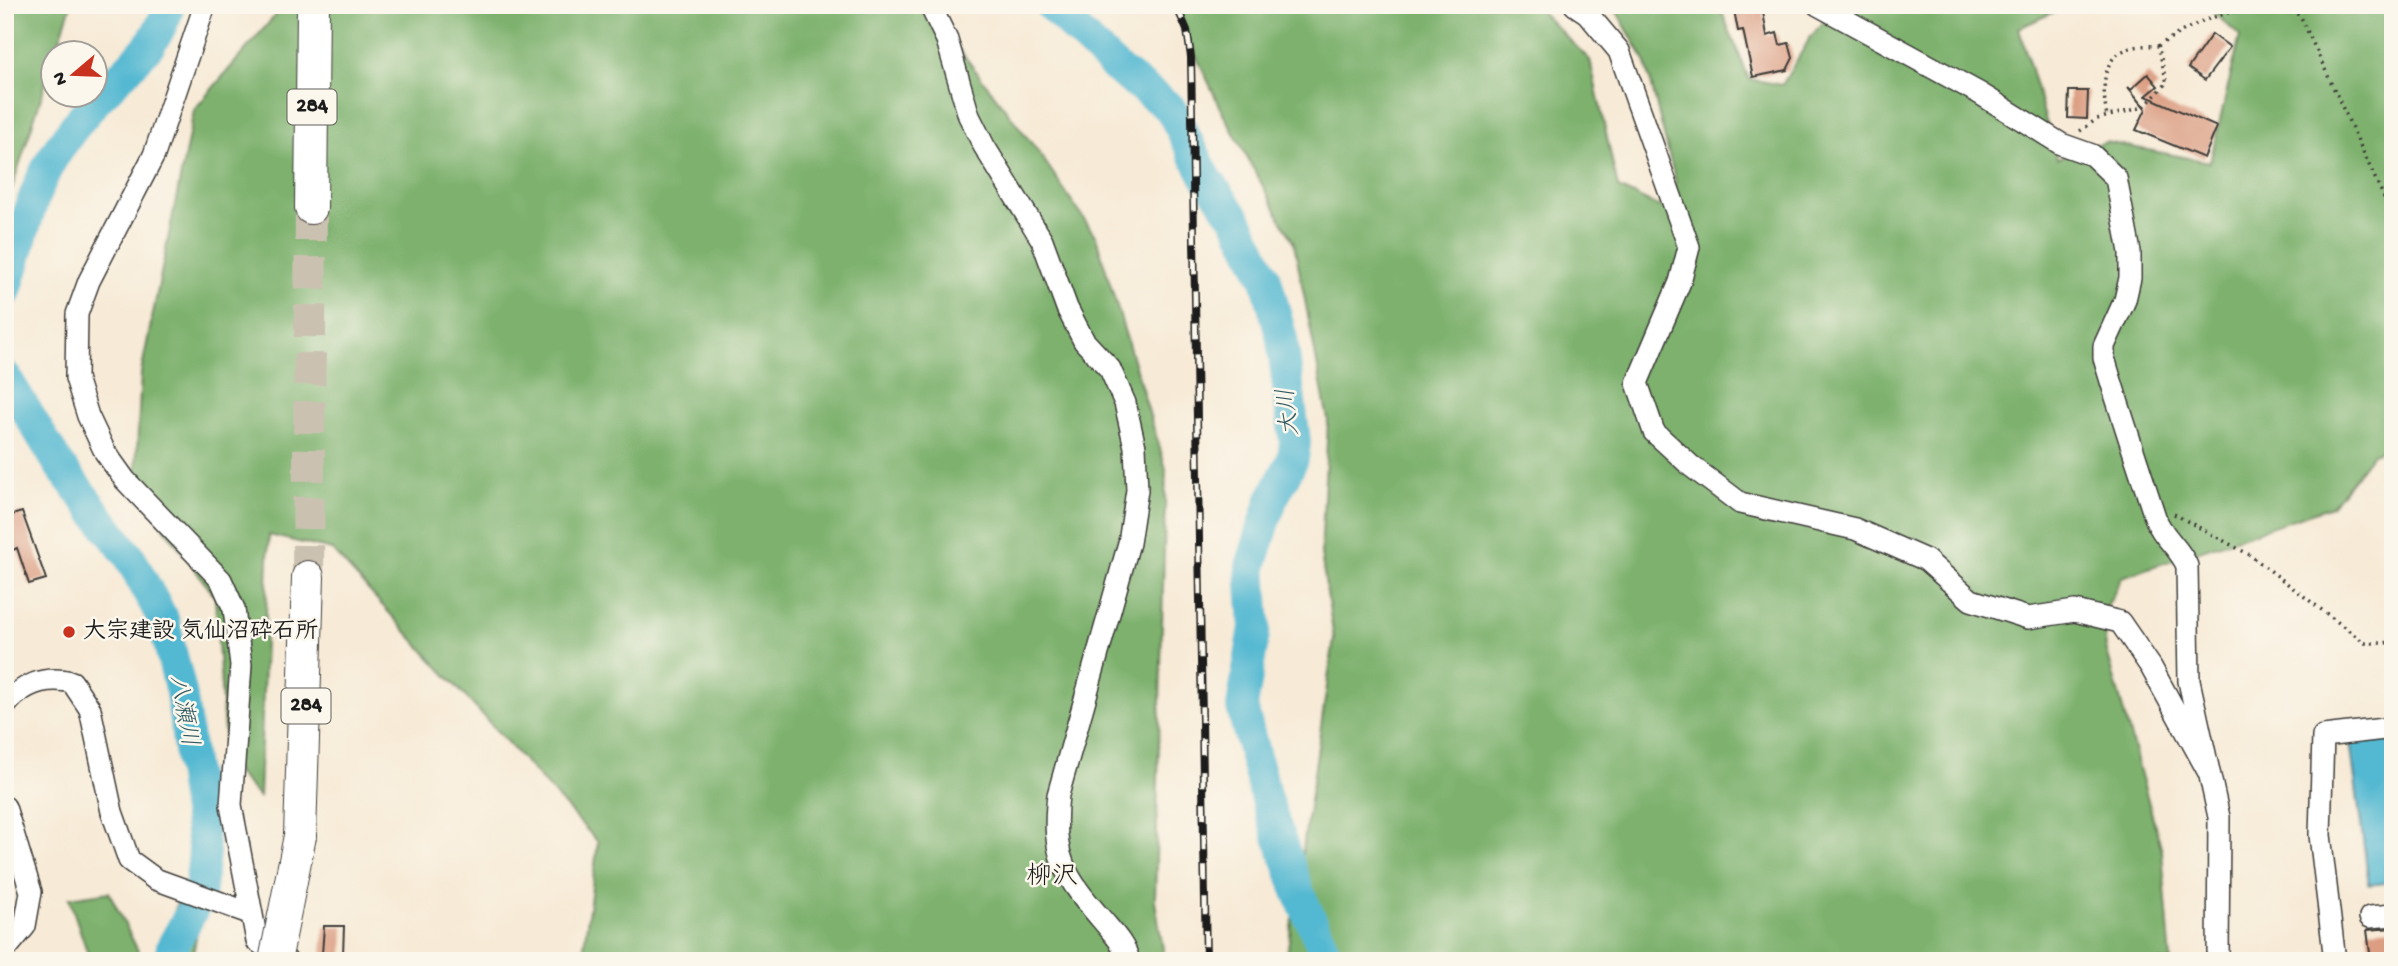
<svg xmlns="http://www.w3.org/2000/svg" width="2398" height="966" viewBox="0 0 2398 966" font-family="'Gochi Hand','Klee One',sans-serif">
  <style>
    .forest { fill: #7db16d; stroke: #4c6644; stroke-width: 2 }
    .water { fill: #53b8d1; stroke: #386a76; stroke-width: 2 }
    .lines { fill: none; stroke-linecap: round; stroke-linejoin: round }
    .river { stroke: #53b8d1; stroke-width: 32 }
    .building { fill: #db9e83 }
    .highway-tunnel { stroke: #cbc1b1; stroke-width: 32; stroke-dasharray: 32 16; stroke-linecap: butt }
    .minor-casing { stroke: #3d3b38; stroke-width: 24 }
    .highway-casing { stroke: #3d3b38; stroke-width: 34 }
    .path { stroke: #3d3b38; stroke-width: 3.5; stroke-dasharray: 2 5; stroke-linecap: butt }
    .minor { stroke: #fff; stroke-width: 21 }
    .highway { stroke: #fff; stroke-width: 32 }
    .rail-casing { stroke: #1c1c1c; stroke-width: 8 }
    .rail { stroke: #fbf7ec; stroke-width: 5; stroke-dasharray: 16; stroke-linecap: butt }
    .highway-bridge-casing { stroke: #3d3b38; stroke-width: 34; stroke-linecap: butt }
    .highway-bridge { stroke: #fff; stroke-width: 32 }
    .poi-dot { fill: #c8321e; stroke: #fbf7ec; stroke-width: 2.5 }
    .labels { text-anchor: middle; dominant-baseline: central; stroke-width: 5; stroke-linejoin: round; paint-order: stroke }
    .shield { fill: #fbf7ec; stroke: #5f5e5a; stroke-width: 2 }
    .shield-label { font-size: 21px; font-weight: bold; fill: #1c1c1c }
    .poi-label { font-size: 23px; font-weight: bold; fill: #1c1c1c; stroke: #fbf7ec; text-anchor: start }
    .water-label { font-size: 24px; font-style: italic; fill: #325a64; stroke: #fbf7ec }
    .quarter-label { font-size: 26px; fill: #1c1c1c; stroke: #fbf7ec }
  </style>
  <rect width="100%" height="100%" fill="#fbf7ec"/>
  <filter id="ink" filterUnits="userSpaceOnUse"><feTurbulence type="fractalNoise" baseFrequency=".0143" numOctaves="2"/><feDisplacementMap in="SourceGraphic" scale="14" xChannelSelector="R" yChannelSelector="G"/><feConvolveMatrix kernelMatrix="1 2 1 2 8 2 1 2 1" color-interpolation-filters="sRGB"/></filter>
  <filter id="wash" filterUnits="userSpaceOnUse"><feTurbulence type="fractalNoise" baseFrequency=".00686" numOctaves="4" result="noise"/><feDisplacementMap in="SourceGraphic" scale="28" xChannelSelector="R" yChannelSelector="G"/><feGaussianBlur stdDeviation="1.57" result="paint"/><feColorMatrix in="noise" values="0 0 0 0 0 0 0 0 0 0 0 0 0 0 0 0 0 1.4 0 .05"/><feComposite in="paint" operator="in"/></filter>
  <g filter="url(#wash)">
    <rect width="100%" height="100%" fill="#f7ead6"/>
    <!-- forest -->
    <path class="forest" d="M5,5H71L56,52H52V63L5,210Z
      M284,5H925L1040,154L1096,237L1166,469L1155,901L1165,961H582L598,842L332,550L269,535L259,797L226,761L215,597L135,488L141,373L194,110Z
      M1172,5H1515L1538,9L1590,60L1618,188L1660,207L1676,183L1646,63L1613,5H1719L1749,79L1782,85L1810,38L1836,5H2069L2019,28L2057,159L2106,142L2210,162L2240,36L2205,5H2393V446L2373,453L2332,506L2122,577L2102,617L2106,648L2162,851L2171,961H1286L1334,639L1321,554L1328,420L1294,243L1224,115Z
      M109,892L143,961H85L87,951L69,898Z
      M178,896L200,913L192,961H148L169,938Z"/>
    <!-- water -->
    <path class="water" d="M2393,737V882L2369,885L2350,742Z"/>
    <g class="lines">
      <!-- river -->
      <path class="river" d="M1050,5L1117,69L1170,108L1206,177L1236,219L1266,279L1282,339L1295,442L1293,459L1272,499L1251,566L1255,627L1242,707L1266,799L1298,891L1329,961
        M5,293C21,246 30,189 59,148C74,126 91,105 110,86C136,60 159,42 169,5
        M5,376L60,466L129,556L163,619L181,692L204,853L199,898L172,947L170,961"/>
    </g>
    <g id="blocks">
      <!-- building -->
      <path class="building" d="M1733,5H1762L1767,36L1777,33L1780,45L1789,43L1793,58L1787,70L1753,77L1743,30L1738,31Z
        M2212,34L2230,47L2205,80L2188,68Z
        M2148,74L2158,86L2146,96L2217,127L2204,158L2136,130L2146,109L2128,87L2131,89Z
        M2069,91H2088L2087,119L2068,118Z
        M22,512L46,579L29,584L17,548L13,550L5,528V517Z
        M324,926H344L343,955L322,954Z
        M2393,928V961H2371L2367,930Z"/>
    </g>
  </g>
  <g filter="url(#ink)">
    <use href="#blocks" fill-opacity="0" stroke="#3d3b38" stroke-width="2"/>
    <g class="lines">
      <!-- highway-tunnel -->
      <path class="highway-tunnel" d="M308,577L311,208"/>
      <defs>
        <path id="minor" d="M205,5L154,155L89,281L77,314L76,378L88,416L105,452L125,480L221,580L234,609L241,665L231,805L257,941L286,960
          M930,5L947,40L969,116L984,146L1042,240L1067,308L1084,341L1110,369L1125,403L1135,447L1137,490L1129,543L1058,795C1051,856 1064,876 1103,921C1113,933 1125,945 1129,961
          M1575,5L1587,13L1619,51L1689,247L1680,282L1637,383L1654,432L1691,466L1740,503L1855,529L1926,560L1971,600L2028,618L2075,611L2120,622L2151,667L2208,771
          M1818,5L1979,93L2061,144L2092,155L2116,178L2130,252V278L2125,300L2104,346V358C2120,412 2138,465 2155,517C2161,536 2180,548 2187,566L2189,681L2219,817L2218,961
          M5,706C22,684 45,676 72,682L90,709L112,812L129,860L155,879L249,913
          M5,807L31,892L25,926L5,950
          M2370,917L2393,915
          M2335,961L2320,835L2323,736L2393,728"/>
        <path id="highway" d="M311,208L313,5
          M300,836L308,577"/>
      </defs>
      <!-- minor casing -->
      <use href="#minor" class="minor-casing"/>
      <!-- highway casing -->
      <use href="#highway" class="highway-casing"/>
      <!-- path -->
      <path class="path" d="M2158,46C2204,16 2245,0 2300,15L2393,217
        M2080,131L2097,119L2144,107L2167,83L2158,46C2106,42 2099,72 2107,117
        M2174,514L2250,555L2365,643H2386L2393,639"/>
      <!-- minor -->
      <use href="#minor" class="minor"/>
      <!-- highway -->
      <use href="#highway" class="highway"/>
      <defs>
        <path id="rail" d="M1176,5L1187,30L1191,57L1206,961"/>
      </defs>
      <!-- rail casing -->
      <use href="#rail" class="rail-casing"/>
      <!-- rail -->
      <use href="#rail" class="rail"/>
      <defs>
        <path id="highway-bridge" d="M275,961L300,836"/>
      </defs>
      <!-- highway-bridge casing -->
      <use href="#highway-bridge" class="highway-bridge-casing"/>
      <!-- highway-bridge -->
      <use href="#highway-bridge" class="highway-bridge"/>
    </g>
  </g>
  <!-- markers -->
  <circle class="poi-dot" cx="69" cy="632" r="7"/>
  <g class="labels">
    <!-- shield labels -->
    <g class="shield">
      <rect x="287.5" y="89.5" width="49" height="35" rx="5"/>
      <rect x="281.5" y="688.5" width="49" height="35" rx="5"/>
    </g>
    <g class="shield-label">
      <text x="312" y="107">284</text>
      <text x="306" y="706">284</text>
    </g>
    <!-- poi labels -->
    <g class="poi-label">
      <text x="83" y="632">大宗建設 気仙沼砕石所</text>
    </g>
    <!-- water labels -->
    <g class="water-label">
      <text transform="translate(1290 412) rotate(-96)">大川</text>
      <text transform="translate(182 711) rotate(80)">八瀬川</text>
    </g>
    <!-- quarter labels -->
    <g class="quarter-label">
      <text x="1052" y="878">柳沢</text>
    </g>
  </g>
  <!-- margin -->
  <rect width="2398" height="966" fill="none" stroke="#fbf7ec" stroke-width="28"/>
  <!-- north arrow -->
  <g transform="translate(74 74) rotate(251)"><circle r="33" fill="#fbf7ec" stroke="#a29f99" stroke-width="2"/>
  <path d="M0-5L12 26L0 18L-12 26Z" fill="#c8321e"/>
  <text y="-10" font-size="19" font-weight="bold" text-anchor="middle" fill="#1c1c1c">N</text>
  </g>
</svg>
